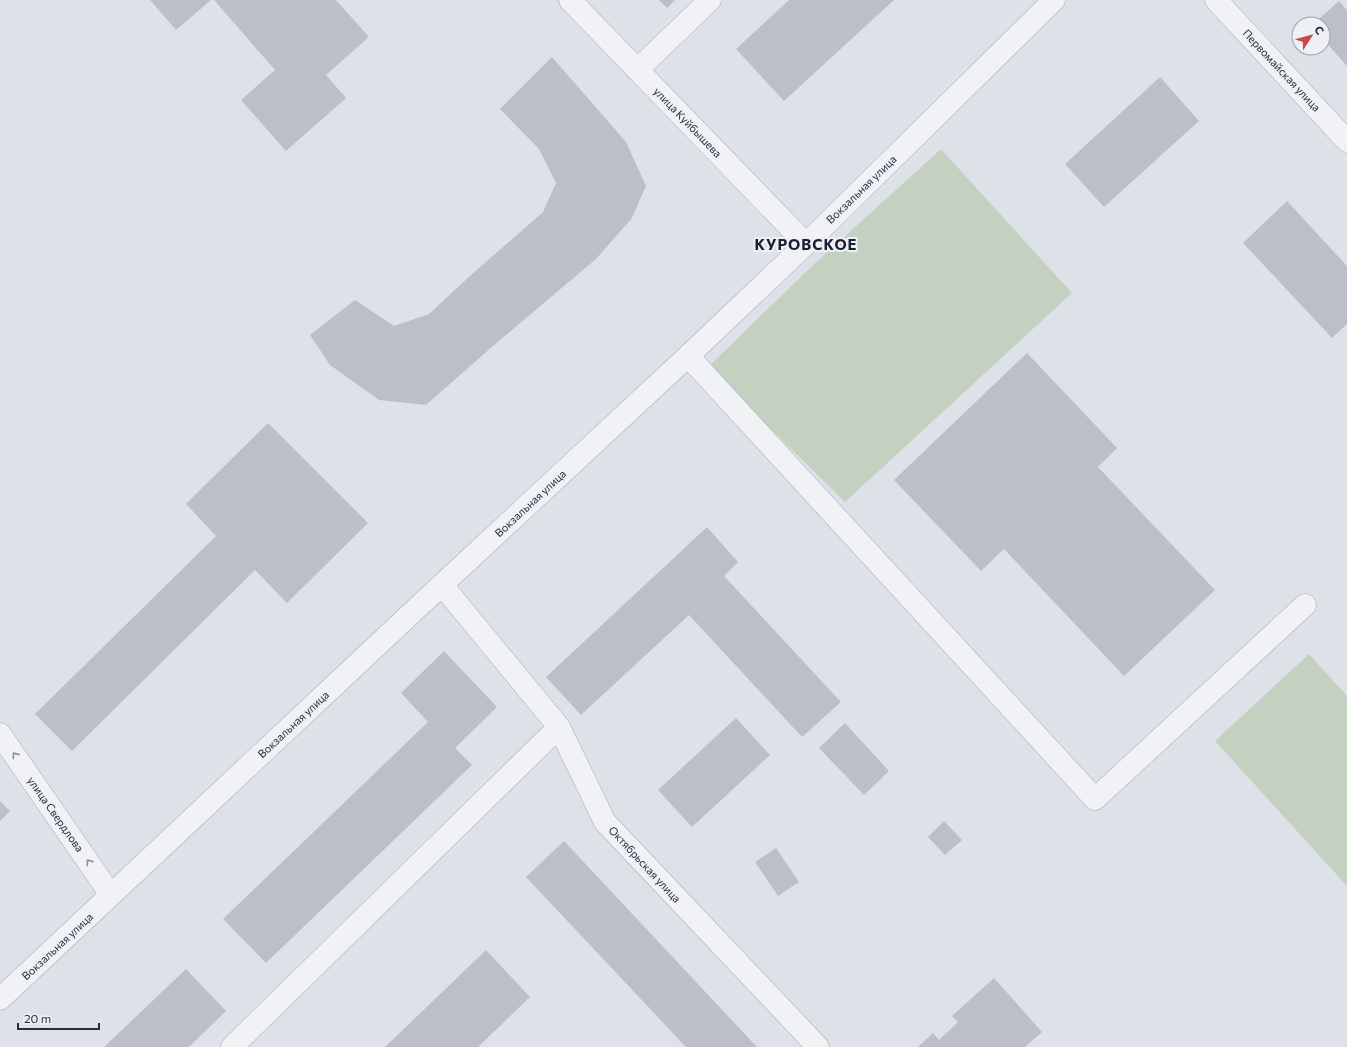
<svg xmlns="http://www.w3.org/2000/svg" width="1347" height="1047" viewBox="0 0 1347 1047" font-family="Commissioner,sans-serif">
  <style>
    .green { fill: #c2d1c0 }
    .building { fill: #bcbfca }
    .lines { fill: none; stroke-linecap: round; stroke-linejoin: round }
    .minor-casing { stroke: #a8abb5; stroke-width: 23 }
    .minor { stroke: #f1f2f6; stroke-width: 22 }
    .oneway { stroke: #8c909a }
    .labels { text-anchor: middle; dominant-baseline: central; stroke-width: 4; stroke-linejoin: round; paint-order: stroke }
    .street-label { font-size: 11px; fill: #282d3e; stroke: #eef0f5 }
    .district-label { font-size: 15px; font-weight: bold; letter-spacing: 1px; fill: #1b1e2f; stroke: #eef0f5 }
  </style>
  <rect width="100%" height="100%" fill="#dfe1e8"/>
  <!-- green -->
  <path class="green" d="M941,149L1072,293L845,502L708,367L810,268Z
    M1309,654L1347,696V886L1215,741Z"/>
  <!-- building -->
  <path class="building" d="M150,0H211L176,30Z
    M214,0H336L369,37L326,75L346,98L286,151L241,100L275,70Z
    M659,0H675L667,8Z
    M789,0H894L784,101L736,49Z
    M1339,1L1347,10V66L1323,39V24H1313Z
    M552,57L626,142L646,186L632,218L596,259L493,346L426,405L379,400L330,365L310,335L355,300L394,326L429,314L471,275L543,212L556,183L539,149L500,109Z
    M1160,77L1199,121L1104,207L1065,164Z
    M1287,201L1347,266V324L1332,338L1243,243Z
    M1027,353L1117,448L1098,467L1215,590L1124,676L1004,549L981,571L894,480Z
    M268,423L368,523L287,603L255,570L72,751L35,714L216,536L186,504Z
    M707,527L738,562L724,576L841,702L802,737L689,615L581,715L546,677Z
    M444,651L497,707L455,748L472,765L266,963L223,919L428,722L401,693Z
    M736,718L770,755L692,827L658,790Z
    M845,723L889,771L864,795L819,748Z
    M0,801L10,811L0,821Z
    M944,821L962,840L945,855L928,837Z
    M564,841L757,1047H686L526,877Z
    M776,848L799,882L778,896L755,862Z
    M486,950L530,997L478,1047H385Z
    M186,969L226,1011L189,1047H104Z
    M994,978L1042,1032L1025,1047H918L933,1033L939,1040L958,1022L952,1016Z"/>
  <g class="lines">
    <defs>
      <path id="minor" d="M570,0L806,244
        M1216,0L1347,141
        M637,70L710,0
        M688,356L1095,799L1305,605
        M442,585L559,727L605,822L818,1047
        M0,734L111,895
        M0,999L418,607L688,356L806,244L1054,0
        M232,1047L559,727"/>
    </defs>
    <!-- minor casing -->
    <use href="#minor" class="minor-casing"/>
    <!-- minor -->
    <use href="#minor" class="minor"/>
  </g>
  <!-- one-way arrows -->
  <defs><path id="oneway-chevron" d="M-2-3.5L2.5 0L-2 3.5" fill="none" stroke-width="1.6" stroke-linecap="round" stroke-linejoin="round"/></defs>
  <g class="oneway">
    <use href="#oneway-chevron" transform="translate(15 755) rotate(-125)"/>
    <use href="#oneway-chevron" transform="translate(89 862) rotate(-125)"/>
  </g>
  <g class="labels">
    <!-- street labels -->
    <g class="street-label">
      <text transform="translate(1282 70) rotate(47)">Первомайская улица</text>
      <text transform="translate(688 122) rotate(46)">улица Куйбышева</text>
      <text transform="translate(861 189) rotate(-44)">Вокзальная улица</text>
      <text transform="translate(530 503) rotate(-43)">Вокзальная улица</text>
      <text transform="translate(293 724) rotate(-43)">Вокзальная улица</text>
      <text transform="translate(56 814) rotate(55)">улица Свердлова</text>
      <text transform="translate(645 864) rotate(47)">Октябрьская улица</text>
      <text transform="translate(57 946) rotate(-43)">Вокзальная улица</text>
    </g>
    <!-- district labels -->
    <g class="district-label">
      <text x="806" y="244">КУРОВСКОЕ</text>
    </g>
  </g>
  <!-- north arrow -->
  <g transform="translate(1311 36) rotate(54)"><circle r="19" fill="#eef0f5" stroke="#9fa2ac"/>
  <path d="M0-3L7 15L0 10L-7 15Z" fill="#c94947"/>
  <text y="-6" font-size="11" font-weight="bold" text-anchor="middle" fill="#282d3e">С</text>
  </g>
  <!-- scale -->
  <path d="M18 1023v6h81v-6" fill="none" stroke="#282d3e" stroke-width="2"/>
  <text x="24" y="1023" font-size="12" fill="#282d3e" stroke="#eef0f5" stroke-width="3" paint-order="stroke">20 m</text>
</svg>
